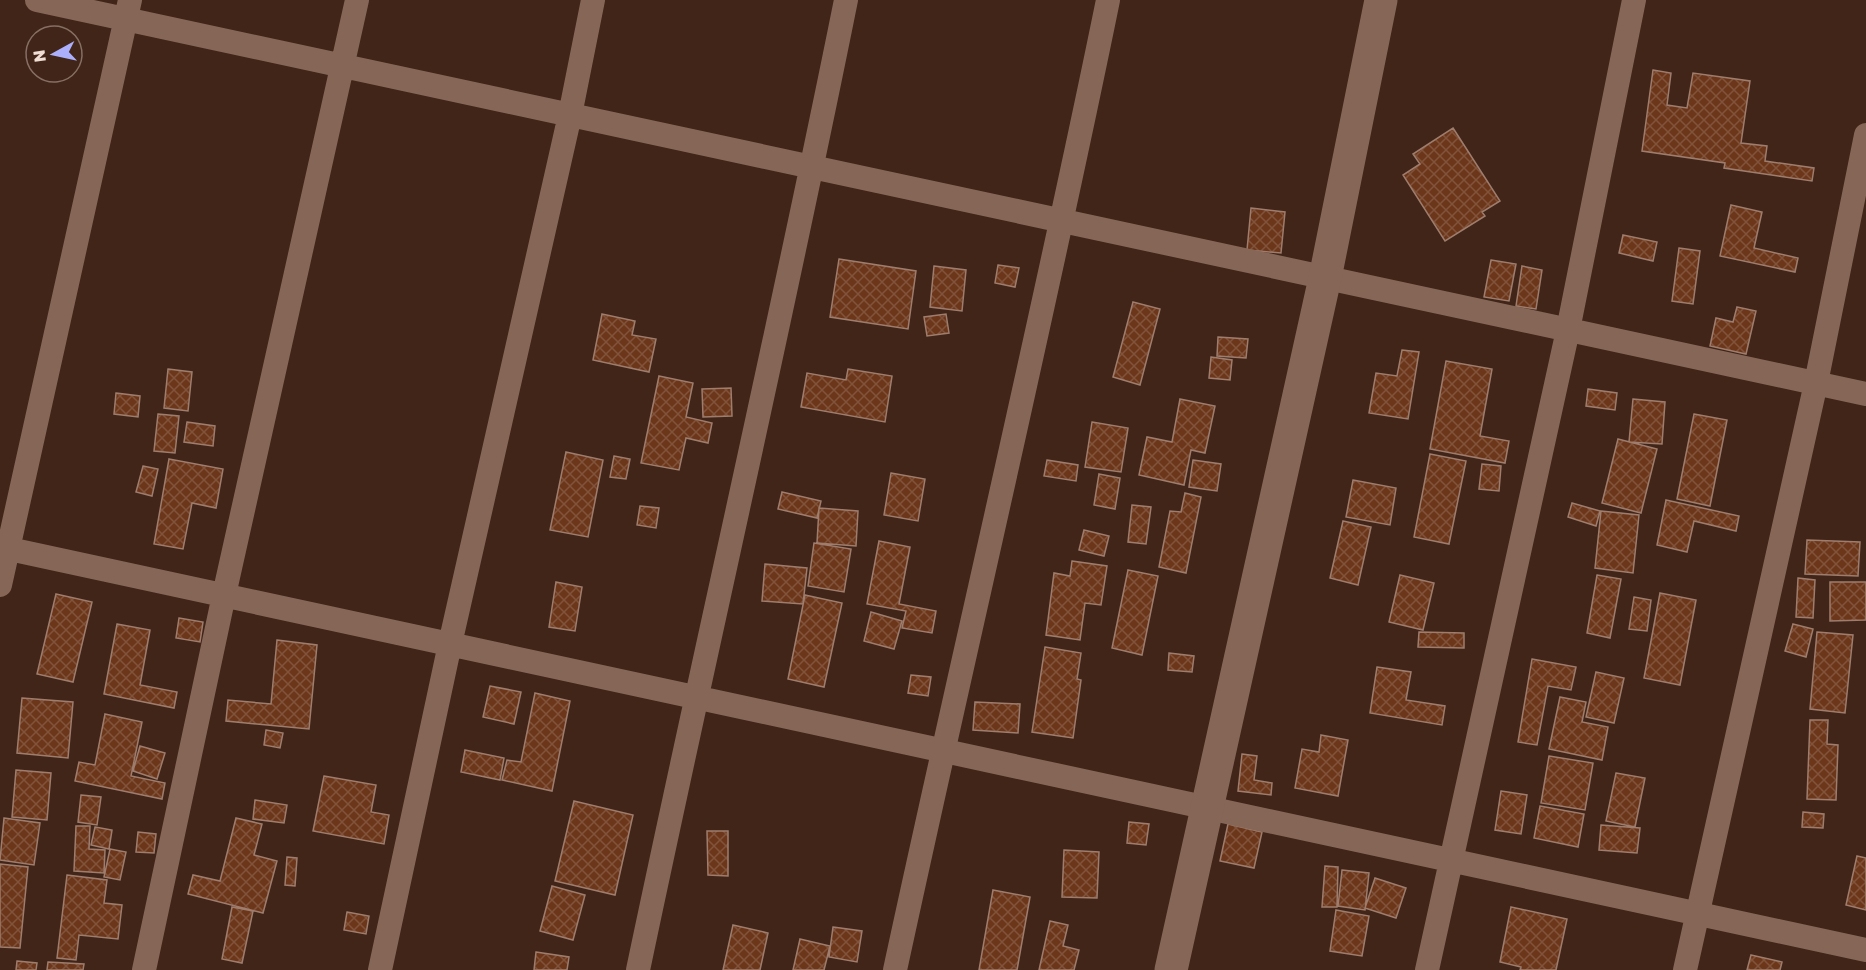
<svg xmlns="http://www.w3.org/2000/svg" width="1866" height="970" viewBox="0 0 1866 970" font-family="'Golos Text',sans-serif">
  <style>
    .building { fill: url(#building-cross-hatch); stroke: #9e7d6e; stroke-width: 1.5 }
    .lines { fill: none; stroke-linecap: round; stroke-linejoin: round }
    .street { stroke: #866657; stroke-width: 24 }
    .secondary { stroke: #866657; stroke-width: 33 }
  </style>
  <defs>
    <pattern id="building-cross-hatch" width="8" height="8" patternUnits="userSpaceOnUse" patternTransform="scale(1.5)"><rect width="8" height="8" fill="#6c361a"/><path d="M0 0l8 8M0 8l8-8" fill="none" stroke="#81533a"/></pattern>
  </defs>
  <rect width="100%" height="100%" fill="#402518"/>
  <!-- building -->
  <path class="building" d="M1653,70L1671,73L1667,105L1687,108L1693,73L1750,81L1741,143L1767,146L1765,161L1814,168L1812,181L1724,168L1725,163L1642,151Z
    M1453,128L1500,201L1482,212L1485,216L1445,241L1403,175L1420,164L1413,154Z
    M1731,205L1762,212L1754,248L1798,258L1795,272L1720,256Z
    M1251,208L1285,212L1281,253L1247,250Z
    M1623,235L1657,242L1653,261L1619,253Z
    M1679,248L1700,251L1693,304L1672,301Z
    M839,259L916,271L908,329L830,317Z
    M1491,260L1516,264L1509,301L1484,297Z
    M998,265L1019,268L1015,287L995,283Z
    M934,266L966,270L962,311L930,307Z
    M1522,266L1542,270L1536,309L1516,306Z
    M1133,302L1160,309L1140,385L1113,377Z
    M1737,307L1756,311L1746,354L1710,346L1716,318L1733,322Z
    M602,314L635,321L632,335L656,339L649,372L593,360Z
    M946,314L949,333L927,336L924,317Z
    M1218,337L1248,339L1246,358L1217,356Z
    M1402,350L1419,352L1408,419L1369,413L1376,373L1397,376Z
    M1211,357L1232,360L1230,380L1209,378Z
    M1446,361L1492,369L1480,436L1509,441L1505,463L1430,449Z
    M168,369L192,372L188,411L164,408Z
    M848,369L892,376L885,422L801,407L807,373L846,380Z
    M659,376L693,383L686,417L712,423L708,443L686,438L679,470L641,463Z
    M731,388L732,416L703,417L702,389Z
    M1588,389L1617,393L1615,410L1586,406Z
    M116,393L140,396L138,417L114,414Z
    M1180,399L1215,406L1205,453L1191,450L1184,485L1139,475L1147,437L1172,442Z
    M1633,399L1665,402L1662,444L1629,442Z
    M158,414L179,416L175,453L154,451Z
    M1694,414L1727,420L1710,506L1677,499Z
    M187,422L215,426L213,446L184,442Z
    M1092,422L1128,428L1121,472L1085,467Z
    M1618,439L1657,449L1641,513L1602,503Z
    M566,452L603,460L588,537L550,530Z
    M1430,454L1466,461L1449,544L1414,537Z
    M614,456L630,459L626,479L610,477Z
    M169,459L223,469L216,508L192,503L183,549L154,544Z
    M1047,460L1078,465L1076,481L1044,476Z
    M1193,460L1221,464L1217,491L1189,487Z
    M1482,464L1501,466L1499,491L1479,489Z
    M143,466L158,469L152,496L136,492Z
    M891,473L925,479L918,521L884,515Z
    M1099,474L1120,478L1115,509L1094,505Z
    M1353,480L1396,488L1390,525L1346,517Z
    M782,492L821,501L817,518L778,509Z
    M1185,493L1201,497L1186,573L1159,567L1170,511L1181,512Z
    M1666,500L1739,516L1736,531L1694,521L1687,552L1657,545Z
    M1572,503L1600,511L1596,526L1568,517Z
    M1132,505L1151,507L1146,544L1128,542Z
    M640,506L659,508L656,528L637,525Z
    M819,508L858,511L856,546L817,543Z
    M1601,511L1639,515L1633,573L1595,568Z
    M1343,521L1371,527L1358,585L1330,578Z
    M1084,530L1109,536L1104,556L1079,550Z
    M1807,540L1860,542L1858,576L1805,574Z
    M879,541L910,547L899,604L936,611L932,633L902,628L906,611L867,604Z
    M814,543L851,549L844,592L808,586Z
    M1072,561L1107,566L1101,605L1085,603L1080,640L1046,635L1054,573L1070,576Z
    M765,564L807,568L803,604L762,601Z
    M1128,570L1158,576L1142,655L1112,648Z
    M1400,575L1434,583L1423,630L1389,622Z
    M1597,575L1621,579L1610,638L1587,633Z
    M1798,578L1815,580L1813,618L1796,617Z
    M556,582L582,587L575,631L549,627Z
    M1830,582H1866V620L1830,621Z
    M1660,593L1696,600L1680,685L1644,678Z
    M56,594L92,602L73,682L37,674Z
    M805,595L842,603L824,687L788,679Z
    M1634,597L1651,600L1647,631L1629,629Z
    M871,612L902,621L894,649L864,641Z
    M179,618L203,622L200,642L176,638Z
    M117,624L150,630L140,685L177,692L174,708L104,694Z
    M1793,624L1813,629L1806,657L1785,651Z
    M1419,632L1464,633V648L1418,647Z
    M1817,632L1853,635L1845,713L1810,709Z
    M277,640L317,645L309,729L226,721L228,700L271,704Z
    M1045,647L1081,653L1077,679L1081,680L1073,738L1032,732Z
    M1169,653L1194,656L1192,672L1168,670Z
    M1532,659L1576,667L1571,690L1548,686L1537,745L1518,742Z
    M1377,667L1411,672L1406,700L1445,706L1442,725L1370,713Z
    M1596,672L1624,678L1614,723L1586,717Z
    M911,675L931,677L928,696L908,693Z
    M490,686L521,692L514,724L483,717Z
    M535,693L570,701L552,791L502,780L507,760L521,762Z
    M1560,697L1586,702L1582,722L1608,727L1602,760L1549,749Z
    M22,698L73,702L68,758L17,753Z
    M975,702L1020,704L1018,733L973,730Z
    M105,714L142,722L131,776L165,783L162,799L75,781L79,762L95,765Z
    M1810,720H1828L1827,744L1838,745L1836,800L1807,799Z
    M266,730L283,733L280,748L264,745Z
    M1321,735L1348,740L1338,796L1295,788L1302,749L1319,752Z
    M140,746L165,753L157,779L133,771Z
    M465,750L504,758L500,780L461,772Z
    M1242,754L1257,756L1254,780L1272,783L1271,795L1238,791Z
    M1549,756L1593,763L1585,810L1541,803Z
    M16,770L51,773L47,820L12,817Z
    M1616,773L1645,778L1635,827L1606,821Z
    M324,776L376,785L371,812L389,815L384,844L313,831Z
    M1501,791L1527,795L1521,834L1495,830Z
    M81,795L101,797L97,825L78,822Z
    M255,800L287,805L284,823L253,819Z
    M574,801L633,815L615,895L555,881Z
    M1540,806L1584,814L1578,847L1534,838Z
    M1803,812L1824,814L1823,828L1802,827Z
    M4,818L40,823L34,865L0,860Z
    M236,818L262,824L254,855L277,861L263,913L188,894L193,875L220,881Z
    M1129,822L1149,824L1146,845L1127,843Z
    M1228,824L1262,832L1254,868L1220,861Z
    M1601,825L1640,828L1637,853L1599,850Z
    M76,826H90L89,849L105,850L104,873L74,871Z
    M95,827L112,830L109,849L91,845Z
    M707,831H728V876L708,875Z
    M138,832L156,834L154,853L136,852Z
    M110,849L126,852L120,880L104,877Z
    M1064,850L1099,852L1097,898L1062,897Z
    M1857,856L1866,858V910L1846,905Z
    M287,857L297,858L295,886L285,885Z
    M0,864L28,867L20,948L0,947Z
    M1325,866L1338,867L1337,907H1322Z
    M1342,870L1369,873L1365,910L1338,906Z
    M67,875L107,880L104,903L122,905L118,939L79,935L76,960L57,958Z
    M1375,878L1406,888L1396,918L1365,908Z
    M552,886L585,895L573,940L540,931Z
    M993,890L1030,897L1017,970H979Z
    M232,907L253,911L242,963L222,959Z
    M1511,907L1567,919L1556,970H1520L1521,967L1500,962Z
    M1336,910L1369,916L1362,956L1330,951Z
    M347,912L369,916L366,934L344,930Z
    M1050,921L1068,925L1063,946L1079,950L1074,970H1039Z
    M733,925L768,933L760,970H723Z
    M833,927L862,931L857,962L829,957Z
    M800,939L830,946L824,970H793Z
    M536,952L569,957L567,970H534Z
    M1751,955L1782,962L1780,970H1747Z
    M17,961L37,963L36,970H16Z
    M48,962L84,964L83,970H47Z"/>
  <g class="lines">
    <!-- street -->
    <path class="street" d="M37,0L1866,394
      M0,547L1866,950
      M0,585L130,0
      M144,970L224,595L357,0
      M380,970L450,644L570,115L593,0
      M638,970C706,646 781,324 846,0
      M895,970C965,646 1042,324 1108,0
      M1427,970L1568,330L1634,0
      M1685,970L1816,383L1866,135"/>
    <!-- secondary -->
    <path class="secondary" d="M1171,970L1325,278L1381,0"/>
  </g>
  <!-- north arrow -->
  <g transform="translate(54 54) rotate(262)"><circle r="28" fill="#402518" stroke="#866f64" stroke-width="1.5"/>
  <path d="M0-4.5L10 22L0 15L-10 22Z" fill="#acaffb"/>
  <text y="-9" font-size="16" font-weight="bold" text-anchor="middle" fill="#f0ded5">N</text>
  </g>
</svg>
